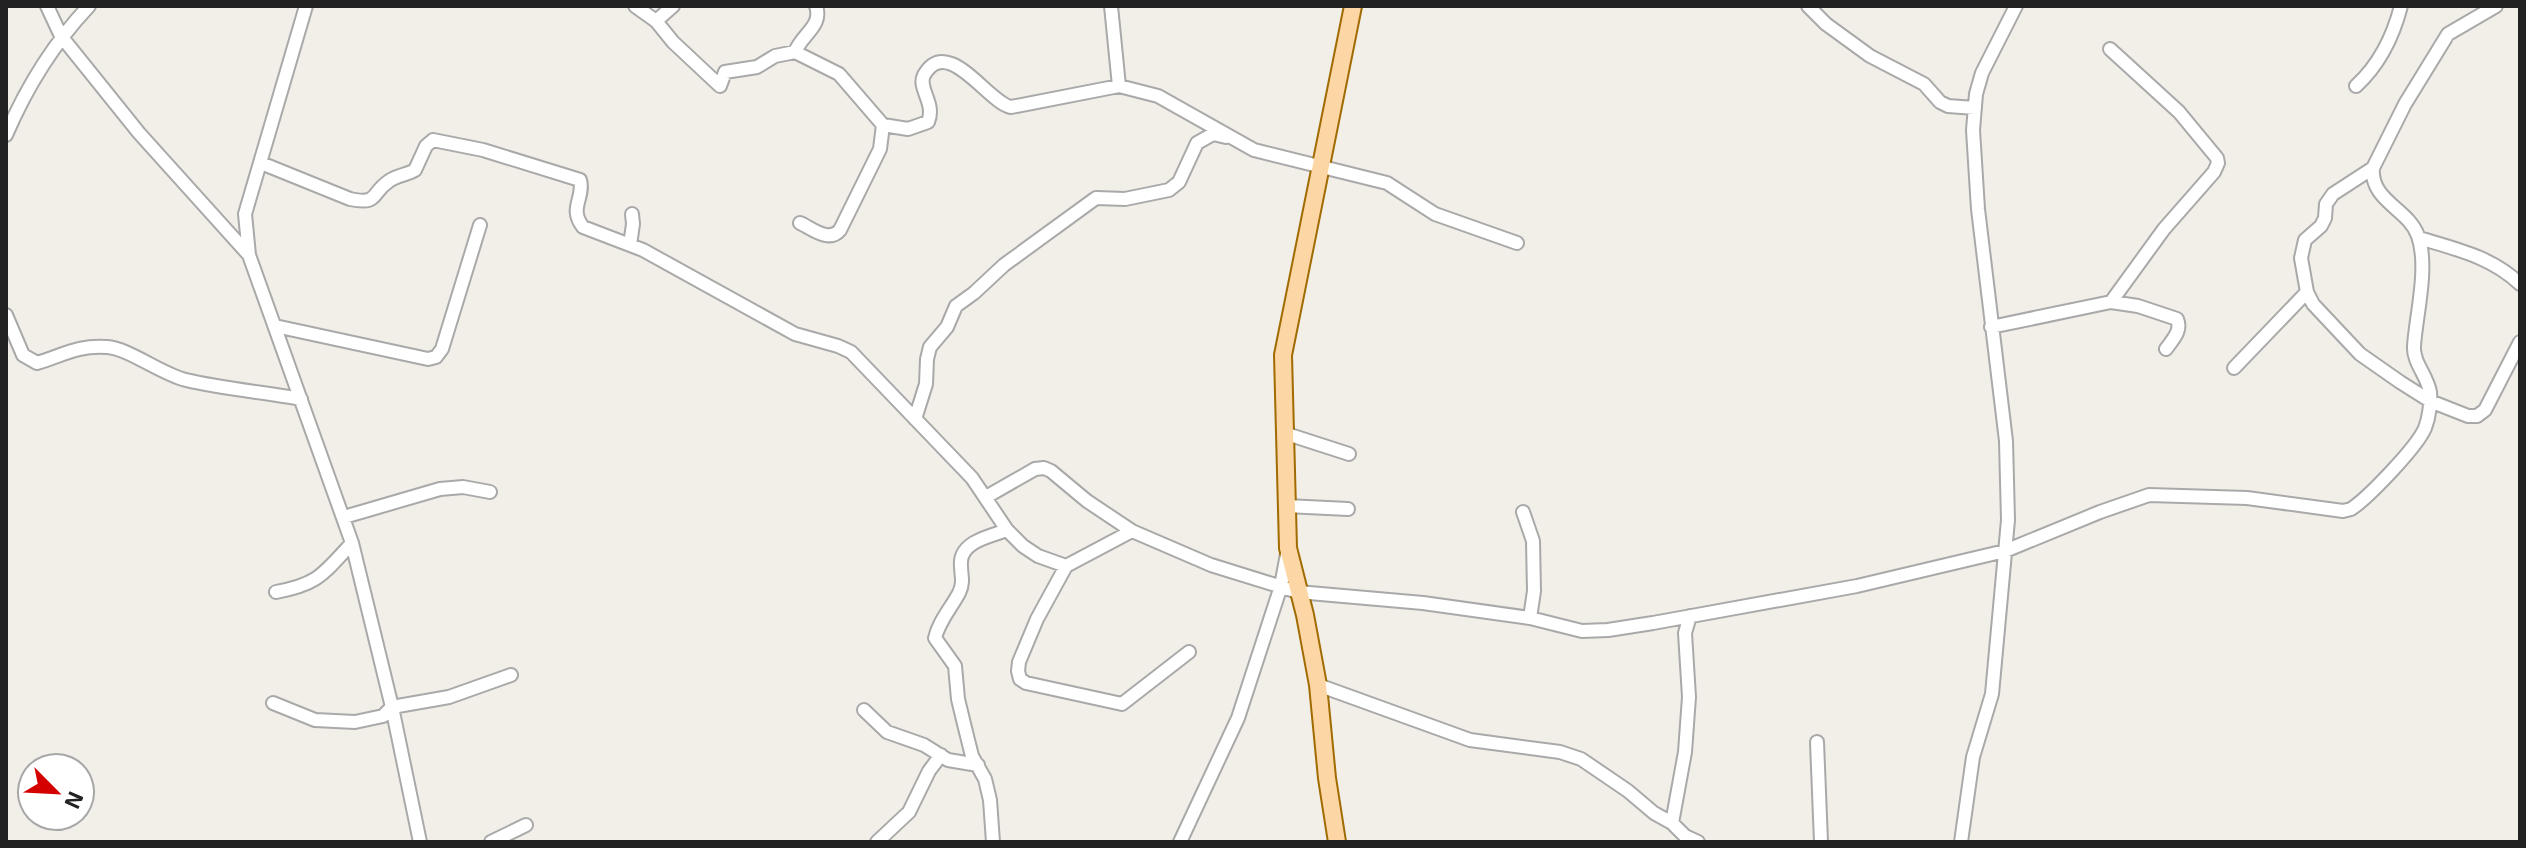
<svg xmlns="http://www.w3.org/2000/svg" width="2526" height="848" viewBox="0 0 2526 848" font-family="'Exo 2',sans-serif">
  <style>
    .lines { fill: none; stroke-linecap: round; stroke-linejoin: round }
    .minor-casing { stroke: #a9a9a9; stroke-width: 16 }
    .major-casing { stroke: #a06b00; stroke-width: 20 }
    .minor { stroke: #fff; stroke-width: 12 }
    .major { stroke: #fcd6a4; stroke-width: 16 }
  </style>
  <rect width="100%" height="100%" fill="#f2efe9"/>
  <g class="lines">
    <defs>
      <path id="minor" d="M47,6L61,36L139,133L249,255
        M306,6L245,214L249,255L352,543L392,707L420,842
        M635,6L656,21L673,42L720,86L725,72L757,67L775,56L795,52L839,74L883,125L908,129L928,122C936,103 917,88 924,75C948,34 988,103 1011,107L1119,86L1158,96L1254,150L1387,183L1435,214L1517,243
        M1111,6L1119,86
        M1808,6L1826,24L1870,56L1924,84L1940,102L1948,106L1975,108
        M656,21L673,6
        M2110,49L2179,112L2217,158L2218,163L2214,172L2164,229L2111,302
        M795,52C802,34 823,26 816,6
        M2356,86C2380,64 2393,37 2401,6
        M6,135C27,86 53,44 89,6
        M261,163L350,199C379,205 370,194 389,181C397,175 407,175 415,170L426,146L433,140L483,150L580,180C585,198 568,208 583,227L643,250L795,334L838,346L851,352L972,478L1007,530L1023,546L1038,556L1066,566
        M2373,168L2333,194L2326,204L2325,218L2321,226L2305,240L2301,258L2307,292L2313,304L2360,354L2400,382L2430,401L2468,416H2477L2485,410L2520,342
        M800,223C813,229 829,243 840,230L880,149L883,125
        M2419,238C2456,249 2492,257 2520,284
        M630,245L633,224L632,214
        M6,315L23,355L37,363C64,355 77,345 107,347C128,348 161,374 186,380C224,389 263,392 301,399
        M275,326L428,359L436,357L442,349L480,225
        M1991,327L2111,302L2138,306L2177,319C2182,331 2173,339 2166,349
        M2234,368L2307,292
        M915,419L926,384L927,359L930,347L947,327L956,306L974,293L1004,265L1096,198L1125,199L1169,190L1179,182L1197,143L1213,134L1226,137
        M1284,433L1349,454
        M986,497L1035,469L1044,468L1051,471L1087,501L1132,531L1211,565L1298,592L1423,603L1530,618L1582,631L1608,630L1653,623L1857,586L2005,551L2100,512L2149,495L2247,498L2343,511L2351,509C2368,498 2417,447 2425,428C2429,418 2431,403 2430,392C2427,375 2413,363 2414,346C2416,315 2429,267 2418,236C2409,209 2370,201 2373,168L2405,104L2448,34L2496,6
        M1286,506L1348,509
        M1523,512L1533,541L1534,591L1530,618
        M344,517L440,489L463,487L490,492
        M1132,531L1066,566L1037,619L1019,662L1018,671L1020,679L1026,683L1122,704L1189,652
        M276,592C319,584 323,574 352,543
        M1318,685L1470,740L1560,752L1581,759L1628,791L1654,813L1672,823L1685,836L1698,842
        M273,703L315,720L355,722L383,716L392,707L449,697L511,675
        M864,710L887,732L924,745L948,760L978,765
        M1817,742L1821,842
        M1672,823L1685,752L1689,697L1685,633L1690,616
        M491,842L526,825
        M877,842L909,812L929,771L941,755
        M993,842L990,800L985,779L972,756L965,728L958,699L955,666L935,638C939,621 951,608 959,593C965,581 960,573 961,561C963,541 991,536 1007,530
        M1180,842L1238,718L1281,586L1287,554
        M1961,842L1973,757L1992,694L2008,520L2006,441L1978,209L1973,130L1976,94L1982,73L2016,6"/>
      <path id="major" d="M1337,842L1327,778L1318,685L1305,615L1288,548L1283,355L1353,6"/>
    </defs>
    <!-- minor casing -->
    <use href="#minor" class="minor-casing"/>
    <!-- major casing -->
    <use href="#major" class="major-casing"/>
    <!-- minor -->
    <use href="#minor" class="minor"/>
    <!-- major -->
    <use href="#major" class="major"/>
  </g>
  <!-- border -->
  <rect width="2526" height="848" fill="none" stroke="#222222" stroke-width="16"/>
  <!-- north arrow -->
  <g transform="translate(56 792) rotate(114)"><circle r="38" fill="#ffffff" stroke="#a7a7a7" stroke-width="2"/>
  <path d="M0-6L14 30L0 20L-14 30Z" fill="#d40000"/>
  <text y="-12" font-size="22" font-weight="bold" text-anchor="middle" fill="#222222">N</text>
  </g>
</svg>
